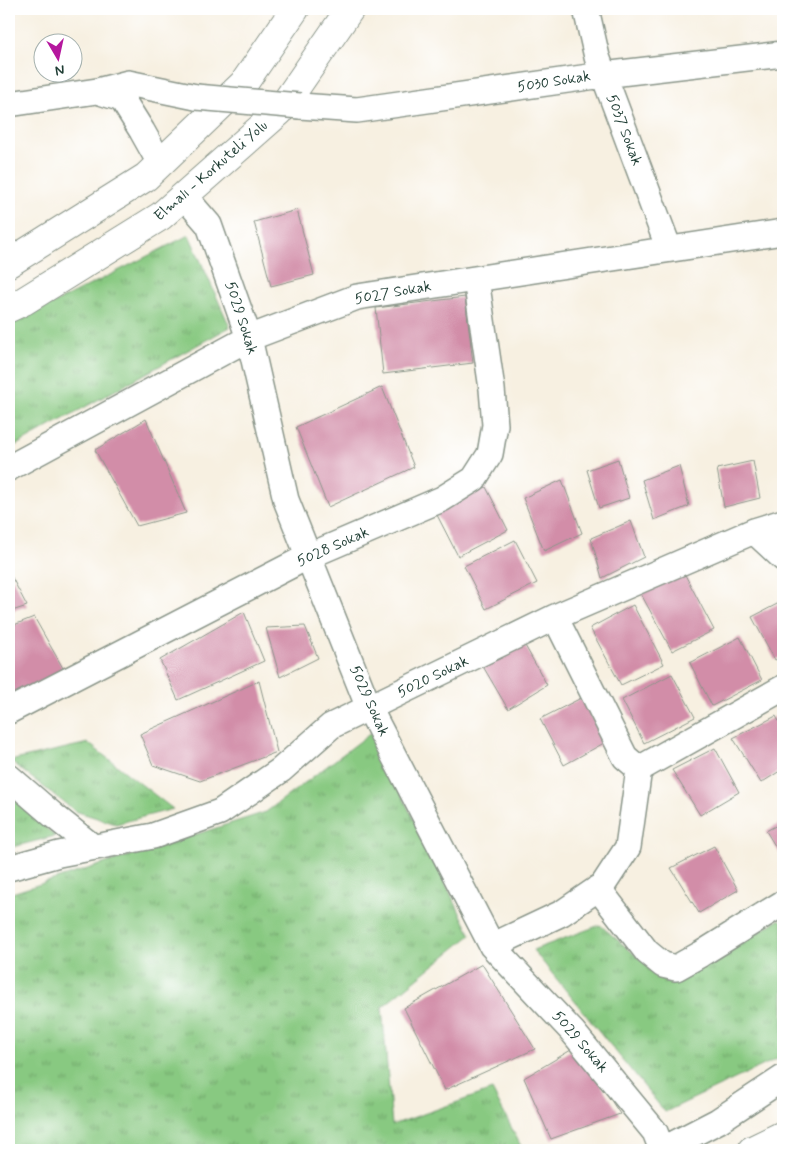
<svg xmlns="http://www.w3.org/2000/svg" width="792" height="1159" viewBox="0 0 792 1159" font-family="Mynerve,sans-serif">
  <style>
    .grass { fill: url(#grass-tufts); stroke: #54835a }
    .building { fill: #d28da8 }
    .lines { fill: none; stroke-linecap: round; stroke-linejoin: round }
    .minor-casing { stroke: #8b968a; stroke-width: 28 }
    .highway-casing { stroke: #8b968a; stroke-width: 30 }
    .minor { stroke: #fff; stroke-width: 25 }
    .highway { stroke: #fff; stroke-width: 28 }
    .minor-bridge-casing { stroke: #8b968a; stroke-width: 28; stroke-linecap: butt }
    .minor-bridge { stroke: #fff; stroke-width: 25 }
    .labels { text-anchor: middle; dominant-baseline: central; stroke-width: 5; stroke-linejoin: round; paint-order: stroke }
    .street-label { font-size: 15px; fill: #1f3d34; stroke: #fff }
  </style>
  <defs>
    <pattern id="grass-tufts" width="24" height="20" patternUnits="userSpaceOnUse" patternTransform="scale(1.25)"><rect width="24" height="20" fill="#88c981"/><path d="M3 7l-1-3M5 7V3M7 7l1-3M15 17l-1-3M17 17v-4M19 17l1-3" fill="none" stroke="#6fa46a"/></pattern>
  </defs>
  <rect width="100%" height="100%" fill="#fff"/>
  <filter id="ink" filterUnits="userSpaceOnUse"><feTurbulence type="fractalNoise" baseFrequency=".02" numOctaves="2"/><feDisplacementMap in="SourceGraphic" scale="10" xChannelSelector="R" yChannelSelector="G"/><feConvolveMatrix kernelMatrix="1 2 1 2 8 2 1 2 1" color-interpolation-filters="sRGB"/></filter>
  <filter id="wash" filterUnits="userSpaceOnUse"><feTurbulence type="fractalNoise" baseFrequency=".0096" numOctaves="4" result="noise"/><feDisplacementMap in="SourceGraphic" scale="20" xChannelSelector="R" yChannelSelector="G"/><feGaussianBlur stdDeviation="1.12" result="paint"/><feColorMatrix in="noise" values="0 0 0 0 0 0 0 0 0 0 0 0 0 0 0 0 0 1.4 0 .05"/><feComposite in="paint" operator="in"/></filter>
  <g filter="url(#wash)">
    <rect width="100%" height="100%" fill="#f7f0e1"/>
    <!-- grass -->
    <path class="grass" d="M189,235L230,327L9,449V326Z
      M371,733L471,935L382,1007L392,1125L492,1090L523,1150H9V894L266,812Z
      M88,743L173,809L116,824L75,811L10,761Z
      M9,795L55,836L9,848Z
      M780,919L783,923V1056L665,1112L533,950L600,925L671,985Z"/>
    <g id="blocks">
      <!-- building -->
      <path class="building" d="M297,210L314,275L271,286L254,222Z
        M465,297L473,363L383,374L376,308Z
        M382,387L414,467L328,507L296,427Z
        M146,419L186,513L137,526L95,450Z
        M618,459L629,498L599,508L587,470Z
        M753,461L760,498L724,507L717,469Z
        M679,466L689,506L654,520L642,480Z
        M562,480L582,533L544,551L523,498Z
        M486,487L508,530L458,556L436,513Z
        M631,521L644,557L602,578L591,538Z
        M515,540L537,583L486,609L464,566Z
        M683,571L714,630L672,651L641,594Z
        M9,572L27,606L9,612Z
        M783,601V656L775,660L752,617Z
        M633,605L664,664L621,685L590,628Z
        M244,612L264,661L178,700L160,660Z
        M34,617L64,670L9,699V627Z
        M305,626L318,658L280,677L266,628Z
        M740,637L762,680L712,706L690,663Z
        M523,642L547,685L508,709L481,663Z
        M672,674L695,717L644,743L622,700Z
        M259,681L277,752L200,781L153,765L140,734Z
        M583,697L604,743L564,765L540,719Z
        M776,716L783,729V769L761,783L733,738Z
        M715,748L739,792L700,815L672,770Z
        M783,822V859L766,831Z
        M714,846L738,890L699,913L671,868Z
        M482,964L535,1049L445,1090L404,1008Z
        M576,1047L620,1114L551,1139L524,1078Z"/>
    </g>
  </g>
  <g filter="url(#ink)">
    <use href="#blocks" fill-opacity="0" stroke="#8b968a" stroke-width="1"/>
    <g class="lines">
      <defs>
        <path id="minor" d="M586,9L597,57L669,249
          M97,91L128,83L196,97
          M9,104L97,91L122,99L142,131L160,163
          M300,106L357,110L603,75L783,54
          M184,196L209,225L249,338L286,500L369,708L492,946L572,1031L655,1132L662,1150
          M9,468L249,338L357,297L783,232
          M754,531L783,558
          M555,617L625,757L639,769
          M9,711L309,556L442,499L474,479L490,454L495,425L492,389L476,279
          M9,777L54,816L93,847
          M9,868L59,854L153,836L220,812L281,770L331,726L555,617L754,531L783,522
          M598,888L647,952L663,965L676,968L701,954L783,903
          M492,946L562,913L603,885L628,847L639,769L783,688
          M662,1150L718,1121L783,1078"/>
        <path id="highway" d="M9,263L146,177L244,83L295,9
          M9,308L24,301L161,216L279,112L350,9
          M752,1150L783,1135"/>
      </defs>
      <!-- minor casing -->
      <use href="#minor" class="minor-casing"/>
      <!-- highway casing -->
      <use href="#highway" class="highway-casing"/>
      <!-- minor -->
      <use href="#minor" class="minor"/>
      <!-- highway -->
      <use href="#highway" class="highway"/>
      <defs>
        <path id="minor-bridge" d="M196,97L300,106"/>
      </defs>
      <!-- minor-bridge casing -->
      <use href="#minor-bridge" class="minor-bridge-casing"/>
      <!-- minor-bridge -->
      <use href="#minor-bridge" class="minor-bridge"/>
    </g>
  </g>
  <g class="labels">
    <!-- street labels -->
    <g class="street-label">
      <text transform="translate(554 82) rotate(-9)">5030 Sokak</text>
      <text transform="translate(624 130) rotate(69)">5037 Sokak</text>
      <text transform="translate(211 171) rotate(-41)">Elmalı - Korkuteli Yolu</text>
      <text transform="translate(393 293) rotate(-10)">5027 Sokak</text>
      <text transform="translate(241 318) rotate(72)">5029 Sokak</text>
      <text transform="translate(333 547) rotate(-24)">5028 Sokak</text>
      <text transform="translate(433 677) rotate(-26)">5020 Sokak</text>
      <text transform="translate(369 701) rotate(66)">5029 Sokak</text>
      <text transform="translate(580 1042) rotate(49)">5029 Sokak</text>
    </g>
  </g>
  <!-- margin -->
  <rect width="792" height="1159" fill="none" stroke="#fff" stroke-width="30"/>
  <!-- north arrow -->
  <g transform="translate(58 58) rotate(171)"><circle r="24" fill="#ffffff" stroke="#a5b1ae"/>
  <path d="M0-4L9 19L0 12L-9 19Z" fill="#b5179e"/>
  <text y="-8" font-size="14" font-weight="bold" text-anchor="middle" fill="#1f3d34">N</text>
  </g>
</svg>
